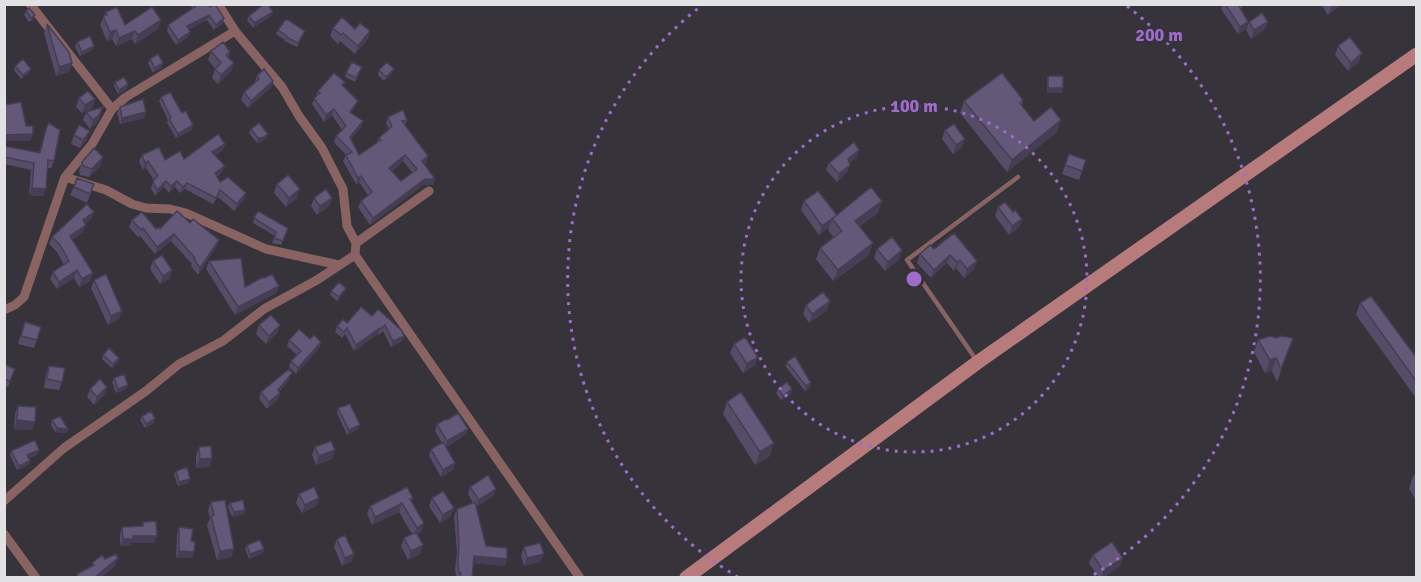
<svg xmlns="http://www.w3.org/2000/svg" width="1421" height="582" viewBox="0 0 1421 582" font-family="Signika,sans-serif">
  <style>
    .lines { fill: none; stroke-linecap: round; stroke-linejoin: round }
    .lane { stroke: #896262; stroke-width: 4.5 }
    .street { stroke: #896262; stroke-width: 9 }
    .secondary { stroke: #b87b7b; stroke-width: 14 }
    .wall { fill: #554c67; fill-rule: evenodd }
    .shaded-wall { fill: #453e54 }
    .building { fill: #635878; stroke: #453e54; stroke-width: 1.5; fill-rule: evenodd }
    .ring { fill: none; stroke: #9f6bcc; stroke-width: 3; stroke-dasharray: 3 6 }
    .centre { fill: #9f6bcc; stroke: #36343a; stroke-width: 3 }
    .ring-label { font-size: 18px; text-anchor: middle; font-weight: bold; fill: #9f6bcc; stroke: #36343a; stroke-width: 4.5; stroke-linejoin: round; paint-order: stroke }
  </style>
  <rect width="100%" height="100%" fill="#36343a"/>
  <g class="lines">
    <!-- lane -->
    <path class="lane" d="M977,361L907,260L1018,177"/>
    <!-- street -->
    <path class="street" d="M30,4L112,109L126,97L235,31
      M218,4L235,31L282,87L299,116L322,148L343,189L347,226L356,243
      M65,177L106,190L132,204L146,208L170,209L186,213L266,249L339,265
      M429,191L356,243L355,255L580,578
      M4,310L15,305L24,297L65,177L92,144L112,109
      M4,501L64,448L146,391L179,364L223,341L264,309L317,280L355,255
      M4,534L36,578"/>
    <!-- secondary -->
    <path class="secondary" d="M686,578L978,362L1416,55"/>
  </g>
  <!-- wall -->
  <path class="wall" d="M190,4H208L210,7L224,18L222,24L214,30L207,20L189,29L190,32L188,37L176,45L167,31L168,25L192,8Z
    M1223,4H1243L1241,10L1246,29L1238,34L1221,9Z
    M1321,4H1342L1328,15Z
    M26,11L33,19L29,22L24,15Z
    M106,12L125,25L161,20L158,29L135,44L132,39L116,46L112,39L107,41L100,25Z
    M249,16H271L253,28L247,20Z
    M1249,22H1268L1264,30L1251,39L1246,30Z
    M47,24L72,63L69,72L56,76L44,33Z
    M333,28L355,29L370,31L367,40L355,54L340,41L338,44L330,36Z
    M278,30L305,31L297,47L284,41L285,40L276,34Z
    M77,42L94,46L92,50L80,56L75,47Z
    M1338,46L1359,62L1348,71L1335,55Z
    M211,51L230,52L228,57L234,63L231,71L218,84L212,78L215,69L208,60Z
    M150,59L163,63L161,68L153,73L148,63Z
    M15,66L31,69L29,73L21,79L14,70Z
    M362,67L355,82L345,77L346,73Z
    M379,70L392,73L384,81L378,75Z
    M257,76L273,81L270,88L248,108L241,100L244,92L254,84Z
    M1048,76L1063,88L1062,93H1047V80Z
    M115,82L127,89L118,94L114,86Z
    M345,82L343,86L355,107L351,113L363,121L361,127L351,139L359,155L377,142L379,138L389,129L386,123L388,117L407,120L405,125L428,156L426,163L424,164L433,185H423L370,225L358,207L361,201L368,195L359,182L356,184L343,161L346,155L334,142L336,136L342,130L332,115L324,122L312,104L318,91ZM403,161L413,173L401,181L392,171Z
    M161,97L192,130L176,138L167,123L168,120L159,101Z
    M79,98L95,99L92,108L82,113L76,107Z
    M1023,100L1022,105L1034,121L1057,132L1007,172L960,113L964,101Z
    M103,107L100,116L96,124L90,129L83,120L86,112Z
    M120,107L144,118L120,124L117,113Z
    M46,129L54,161L51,168H47L46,189L43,196L29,195L31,170L4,164V146L39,153Z
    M251,129L266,138L260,143H257L249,133Z
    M945,130L962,147L953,154L942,139Z
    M74,135L87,139L80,148L71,144Z
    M225,144L222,151L215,155L222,172L217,177L220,182L244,200L234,211L218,197L213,204L185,189L180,193L175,187L169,193L164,187L155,196L151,188L154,180L146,168L143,170L139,161L142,155L165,160L184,159Z
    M1069,154L1086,160L1079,180L1062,174Z
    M103,157L100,166L89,177L80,175L79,171L82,162Z
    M857,157L849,163L847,172L837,182L826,170L829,163Z
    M277,184L297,198L286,207L274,193Z
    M74,187L91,192L87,203L70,195Z
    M314,198H332L329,206L317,215L311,206Z
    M804,201L837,215L878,213L860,226L869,255L833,281L816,259L820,248L834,238L828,230L829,227L819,235L801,210Z
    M998,207L1013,212L1022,219L1019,227L1009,235L995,216Z
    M94,212L91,219L85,224L83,232L72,240L90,281L79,287L74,278L57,289L50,279L53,272L64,265L57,252L49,244L52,237Z
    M254,218L288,228L281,245L272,243L275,236L253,223Z
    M132,220L156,229L190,223L219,240L216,247L198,275L191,266L192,264L171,241L155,254L140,236L138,237L129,227Z
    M877,249L899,259L885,271L874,258Z
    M934,249L977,261L974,269L964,278L956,268L954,271L947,263L931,278L917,263L920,254Z
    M153,261L172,270L169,279L160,284L150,269Z
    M209,261L245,287L264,278L279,286L276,293L235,315L206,269Z
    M94,280L119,319L108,325L91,288Z
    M331,291L345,292L337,301L330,295Z
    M1360,303L1416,357V398L1356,315Z
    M806,305L827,310L809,323L803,314Z
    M372,316L404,336L402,341L391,347L383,331L379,335L378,334L354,351L345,334L342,338L335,332L337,326Z
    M25,322L37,340L34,348L18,344Z
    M259,325H280L277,333L266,344L256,334Z
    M1276,338H1293L1277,382L1272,371L1265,373L1254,352L1258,340Z
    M310,339L321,342L319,348L296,374L289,367L291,361L297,355L287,346L289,340Z
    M734,344L755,365L743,373L730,353Z
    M103,355L118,362L112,368L102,359Z
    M787,362L811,383L810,387L805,391L786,367Z
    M4,364L15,369L8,387L4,386Z
    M49,366L62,382L59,390L44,388L46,374Z
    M114,378L126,389L116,393L112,382Z
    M289,380L279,392L280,393L278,399L267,409L259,399L261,392Z
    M107,387L104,395L94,405L87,397L90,389Z
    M778,389H792L791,394L781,400L776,393Z
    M727,402L770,456L755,465L723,414Z
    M18,406L32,430L14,429L15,414Z
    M338,408L358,429L347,435L337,413Z
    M142,416L154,423L145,428L140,420Z
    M52,420L68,429L66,433L55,432L51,425Z
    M447,420L468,429L465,435L446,447L455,463L453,470L441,477L429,456L431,449L442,443L435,431L437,424Z
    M199,447L212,458L209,467L196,468V456Z
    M315,447L335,450L332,459L316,465L312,455Z
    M11,451L37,455L28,458L30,461L28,465L17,470L10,455Z
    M176,471L188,483L178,486L174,475Z
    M1416,474V500L1409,489L1413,476Z
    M470,487L494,495L476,507L486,546L507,559L505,566L473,563L472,578H456L455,568L457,553L454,516L457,509L473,503L468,494Z
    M299,494L319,498L316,506L302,513L296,503Z
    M413,498L411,502L421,532L417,534L420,554L408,560L401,546L404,538L412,534L399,512L372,525L367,514L370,506Z
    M432,498L454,508L450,517L440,523L429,506Z
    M211,502L234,549L231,557L217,560L207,525L210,519L208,511Z
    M230,503L244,514L232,517L228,507Z
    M143,522L154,543H131V545L120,546V534L122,527L142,526Z
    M179,527L191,541L192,558H176L177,534Z
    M337,539L354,554L351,562L342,566L334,547Z
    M247,545L264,549L263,553L249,559L245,549Z
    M524,547L540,562L524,566L521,556Z
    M1093,555L1120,566L1103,578H1099L1089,563Z"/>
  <!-- shaded-wall -->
  <path class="shaded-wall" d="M1334,4H1342L1328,15L1331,7Z
    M273,12L271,16L253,28L254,23Z
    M209,15L207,20L185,32L187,26Z
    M224,18L222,24L214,30L216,25Z
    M161,20L158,29L135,44L138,35Z
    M1248,22L1246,29L1238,34L1240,27Z
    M1268,22L1264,30L1251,39L1254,30Z
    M116,30L112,39L107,41L110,32Z
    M135,31L132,39L116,46L119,38Z
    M370,31L367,40L355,54L358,46Z
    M190,32L188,37L176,45L178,40Z
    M94,46L92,50L80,56L82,52Z
    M1362,53L1359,62L1348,71L1351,63Z
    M72,63L69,72L56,76L59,67Z
    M163,63L161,68L153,73L155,68Z
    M234,63L231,71L218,84L221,75Z
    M31,69L29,73L21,79L23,75Z
    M394,69L392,73L384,81L386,77Z
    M273,81L270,88L248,108L251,101Z
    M128,84L127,89L118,94L119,90Z
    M1048,88H1063L1062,93H1047Z
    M95,99L92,108L82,113L85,105Z
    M358,101L355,107L347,118L350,112Z
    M103,107L100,116L96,124L90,129L93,120Z
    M334,109L332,115L324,122L326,115Z
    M146,112L144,118L120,124L122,118Z
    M1061,120L1057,132L1007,172L1012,160Z
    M363,121L361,127L347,143L350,137Z
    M193,125L192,130L176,138L178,134Z
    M90,131L87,139L80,148L83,140Z
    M33,134L30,141H4V135Z
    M268,134L266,138L260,143H257L258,138Z
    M965,139L962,147L953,154L956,145Z
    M225,144L222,151L210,159L212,152Z
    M859,150L857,157L846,166L848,159Z
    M405,155L403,161L387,174L389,168Z
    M428,156L426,163L420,168L422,161Z
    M103,157L100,166L89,177L92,169Z
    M148,161L146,168L143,170L145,163Z
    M850,165L847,172L837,182L839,174Z
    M225,166L222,172L212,180L215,173Z
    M361,176L359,182L356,184L358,178Z
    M425,179H435L433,185H423L370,225L373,218Z
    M166,181L164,187L155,196L157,190Z
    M177,181L175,187L169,193L171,186Z
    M187,183L185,189L180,193L183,187Z
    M32,188L46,189L43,196L29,195Z
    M300,189L297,198L286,207L289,198Z
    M246,193L244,200L234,211L237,204Z
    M332,198L329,206L317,215L320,206Z
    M882,201L878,213L851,232L855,221Z
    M94,212L91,219L80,228L83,220Z
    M832,219L829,227L819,235L822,226Z
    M1022,219L1019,227L1009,235L1012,226Z
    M86,225L83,232L67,243L70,236Z
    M174,234L171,241L155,254L157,247Z
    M219,240L216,247L198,275L200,268Z
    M873,243L869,255L833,281L838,270Z
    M902,250L899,259L885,271L888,262Z
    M950,255L947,263L931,278L934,270Z
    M960,260L956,268L954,271L957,262Z
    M977,261L974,269L964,278L967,269Z
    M77,270L74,278L57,289L59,282Z
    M172,270L169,279L160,284L163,276Z
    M93,273L90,281L79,287L82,279Z
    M279,286L276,293L235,315L238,307Z
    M346,288L345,292L337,301L339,297Z
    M830,301L827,310L809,323L812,314Z
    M122,311L119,319L108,325L111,316Z
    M280,325L277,333L266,344L269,336Z
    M380,328L378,334L354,351L356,345Z
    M404,336L402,341L391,347L393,341Z
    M321,342L319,348L296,374L298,368Z
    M758,357L755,365L743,373L747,364Z
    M119,358L118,362L112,368L113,364Z
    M1276,358L1272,371L1265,373L1270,360Z
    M292,373L289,380L275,397L278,390Z
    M811,383L810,387L805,391L806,386Z
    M128,385L126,389L116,393L118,389Z
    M107,387L104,395L94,405L97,397Z
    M792,389L791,394L781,400L783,396Z
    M280,393L278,399L267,409L269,402Z
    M155,419L154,423L145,428L146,424Z
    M17,420L35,422L32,430L14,429Z
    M360,425L358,429L347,435L349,430Z
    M57,428L68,429L66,433L55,432Z
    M468,429L465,435L445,448L447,441Z
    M774,443L770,456L755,465L760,452Z
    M39,450L37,455L25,459L27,455Z
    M335,450L332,459L316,465L319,456Z
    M212,458L209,467L196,468L200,459Z
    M30,461L28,465L17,470L19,466Z
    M455,463L453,470L441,477L443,470Z
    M190,479L188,483L178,486L179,482Z
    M496,489L494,495L476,507L479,500Z
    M319,498L316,506L302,513L305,505Z
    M402,503L399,512L372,525L375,517Z
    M454,508L450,517L440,523L443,515Z
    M245,510L244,514L232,517L234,512Z
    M424,523L421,532L414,536L417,528Z
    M133,536H157L154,543H131V545L120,546L123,539Z
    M423,545L420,554L408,560L411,551Z
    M234,549L231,557L217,560L220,551Z
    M264,549L263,553L249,559L250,554Z
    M179,551L194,552L192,558H176Z
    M354,554L351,562L342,566L345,558Z
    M544,554L540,562L524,566L527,558Z
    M474,556L507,559L505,566L471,563Z
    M118,558L115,566L101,578H94Z
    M1123,558L1120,566L1103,578H1101L1103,571Z"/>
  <!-- building -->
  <path class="building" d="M195,4H208L210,7L215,4L224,18L216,25L209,15L187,26L190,32L178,40L168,25L196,6Z
    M264,4H268L273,12L254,23L249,16Z
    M1225,4H1242L1239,6L1248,22L1240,27Z
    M117,7L125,25L152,7L161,20L138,35L135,31L119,38L116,30L110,32L103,16L107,15L106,12Z
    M29,8L35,15L31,18L26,11Z
    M1262,13L1268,22L1254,30L1249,22Z
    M342,17L355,29L360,23L370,31L358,46L343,33L341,35L333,28Z
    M285,20H288L305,31L298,43L286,37L287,36L278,30Z
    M47,24L69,52L72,63L59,67Z
    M90,36L94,46L82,52L77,42Z
    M1350,37L1362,53L1351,63L1338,46Z
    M223,42L230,52L226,55L234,63L221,75L215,69L221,63L211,51Z
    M158,54L163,63L155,68L150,59Z
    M23,59L31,69L23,75L15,66Z
    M352,62L362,67L356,78L346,73Z
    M387,62L394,69L386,77L379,70Z
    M264,69L273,81L251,101L244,92L259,79L257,76Z
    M334,73L345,82L342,85L358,101L350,112L363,121L350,137L359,155L381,140L379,138L392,126L388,117L403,110L407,120L402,121L428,156L422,161L435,179H425L373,218L361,201L372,192L361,176L358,178L346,155L352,152L336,136L346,126L334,109L326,115L314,98L320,93L318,91ZM405,155L417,169L401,181L389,168Z
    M1002,73L1023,100L1020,103L1034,121L1051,107L1061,120L1012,160L964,101Z
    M1048,76H1063V88H1048Z
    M124,77L128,84L119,90L115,82Z
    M88,91L95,99L85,105L79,98Z
    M170,92L182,113L186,111L193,125L178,134L169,119L171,118L161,97Z
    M143,99L146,112L122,118L120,107Z
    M21,102L26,126H33V134L4,135V105Z
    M103,107L99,115L93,120L86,112Z
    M49,123L60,130L54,161L48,160L46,189L32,188L34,163L4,157V146L40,153L46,129Z
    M259,123L268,134L262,138H258L251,129Z
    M954,124L965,139L956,145L945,130Z
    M79,125L90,131L83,140L74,135Z
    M218,134L225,144L212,152L225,166L215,173L220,182L228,177L246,193L237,204L220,190L216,198L187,183L183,187L177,181L171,186L166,181L157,190L153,181L158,176L148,161L145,163L142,155L159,147L165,160L180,151L184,159Z
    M854,142L859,150L848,159L850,165L839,174L829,163Z
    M94,148L103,157L92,169L83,166L82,162Z
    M1069,154L1086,160L1082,171L1065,165Z
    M288,175L300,189L289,198L277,184Z
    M77,178L94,184L90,194L74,187Z
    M871,187L882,201L855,221L873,243L838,270L820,248L842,231L832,219Z
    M326,189L332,198L320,206L314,198Z
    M818,191L837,215L822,226L804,201Z
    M1005,202L1013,212L1015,210L1022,219L1012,226L998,207Z
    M87,204L94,212L83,220L86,225L70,236L93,273L82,279L77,270L59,282L53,272L69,261L60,245L52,237Z
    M177,211L190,223L193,219L219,240L200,268L194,259L195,258L174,234L157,247L143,228L141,230L132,220L142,212L156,229L159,227L160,229Z
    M258,211L288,228L283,241L274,238L276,232L254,218Z
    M954,233L977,261L967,269L960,260L957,262L950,255L934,270L920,254L930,245L934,249Z
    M892,237L902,250L888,262L877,249Z
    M162,255L172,270L163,276L153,261Z
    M241,258L245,287L263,277L264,278L272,274L279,286L238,307L209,261Z
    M106,274L122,311L111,316L94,280Z
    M339,282L346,288L339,297L331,291Z
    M823,292L830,301L812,314L806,305Z
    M1371,296L1416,357V381L1360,303Z
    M361,307L372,316L378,309L402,331L404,336L393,341L385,325L381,329L380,328L356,345L347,328L344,332L337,326L343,319L347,323Z
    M271,315L280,325L269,336L259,325Z
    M25,322L41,327L37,340L21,336Z
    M299,329L310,339L314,335L321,342L298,368L291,361L301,351L289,340Z
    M1270,336L1276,338L1281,336L1293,338L1281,369L1276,358L1270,360L1258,340Z
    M745,337L758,357L747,364L734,344Z
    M109,348L119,358L113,364L103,355Z
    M795,356L811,383L806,386L787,362Z
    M4,364L15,369L10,381L4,379Z
    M49,366L65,368L62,382L47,379Z
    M289,369L292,373L278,390L280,393L269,402L261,392Z
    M124,374L128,385L118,389L114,378Z
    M100,379L107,387L97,397L90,389Z
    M787,382L792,389L783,396L778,389Z
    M741,392L774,443L760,452L727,402Z
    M350,404L360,425L349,430L338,408Z
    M18,406L36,407L35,422L17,420Z
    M151,411L155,419L146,424L142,416Z
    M458,413L468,429L447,441L437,424L446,419L447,420Z
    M60,416L68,429L57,428L52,420Z
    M35,440L39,450L27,455L30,461L19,466L11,451Z
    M331,441L335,450L319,456L315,447Z
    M443,442L455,463L443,470L431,449Z
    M211,446L212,458L200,459L199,447Z
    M187,467L190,479L179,482L176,471Z
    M488,475L496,489L479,500L470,487Z
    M314,487L319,498L305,505L299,494Z
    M407,487L413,498L410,499L424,523L417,528L402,503L375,517L370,506Z
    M443,491L454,508L443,515L432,498Z
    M225,500L234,549L220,551L211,516L214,515L211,502Z
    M243,500L245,510L234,512L230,503Z
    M475,502L486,546L507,548V559L474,556L472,578H460L461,573H459L458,561L459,546L457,509Z
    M156,521L157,536H133V539H123L122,527L143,526V522Z
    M179,527L193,529L191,541L195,542L194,552L179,551Z
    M416,532L423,545L411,551L404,538Z
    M345,535L354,554L345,558L337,539Z
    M260,540L264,549L250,554L247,545Z
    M1112,542L1123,558L1103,571L1093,555Z
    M540,543L544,554L527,558L524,547Z
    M116,554L118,558L94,578H78L77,574L94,565L92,563L102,555L105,559Z"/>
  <!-- distance rings -->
  <g class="ring">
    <circle cx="914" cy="279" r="173"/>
    <path d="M738 577A346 346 0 0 1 701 6M1127 6A346 346 0 0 1 1090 577"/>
  </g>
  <circle cx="914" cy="279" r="9" class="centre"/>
  <g class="ring-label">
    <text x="1159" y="41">200 m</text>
    <text x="914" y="112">100 m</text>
  </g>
  <!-- border -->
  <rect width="1421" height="582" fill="none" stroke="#e2e1e4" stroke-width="12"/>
</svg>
